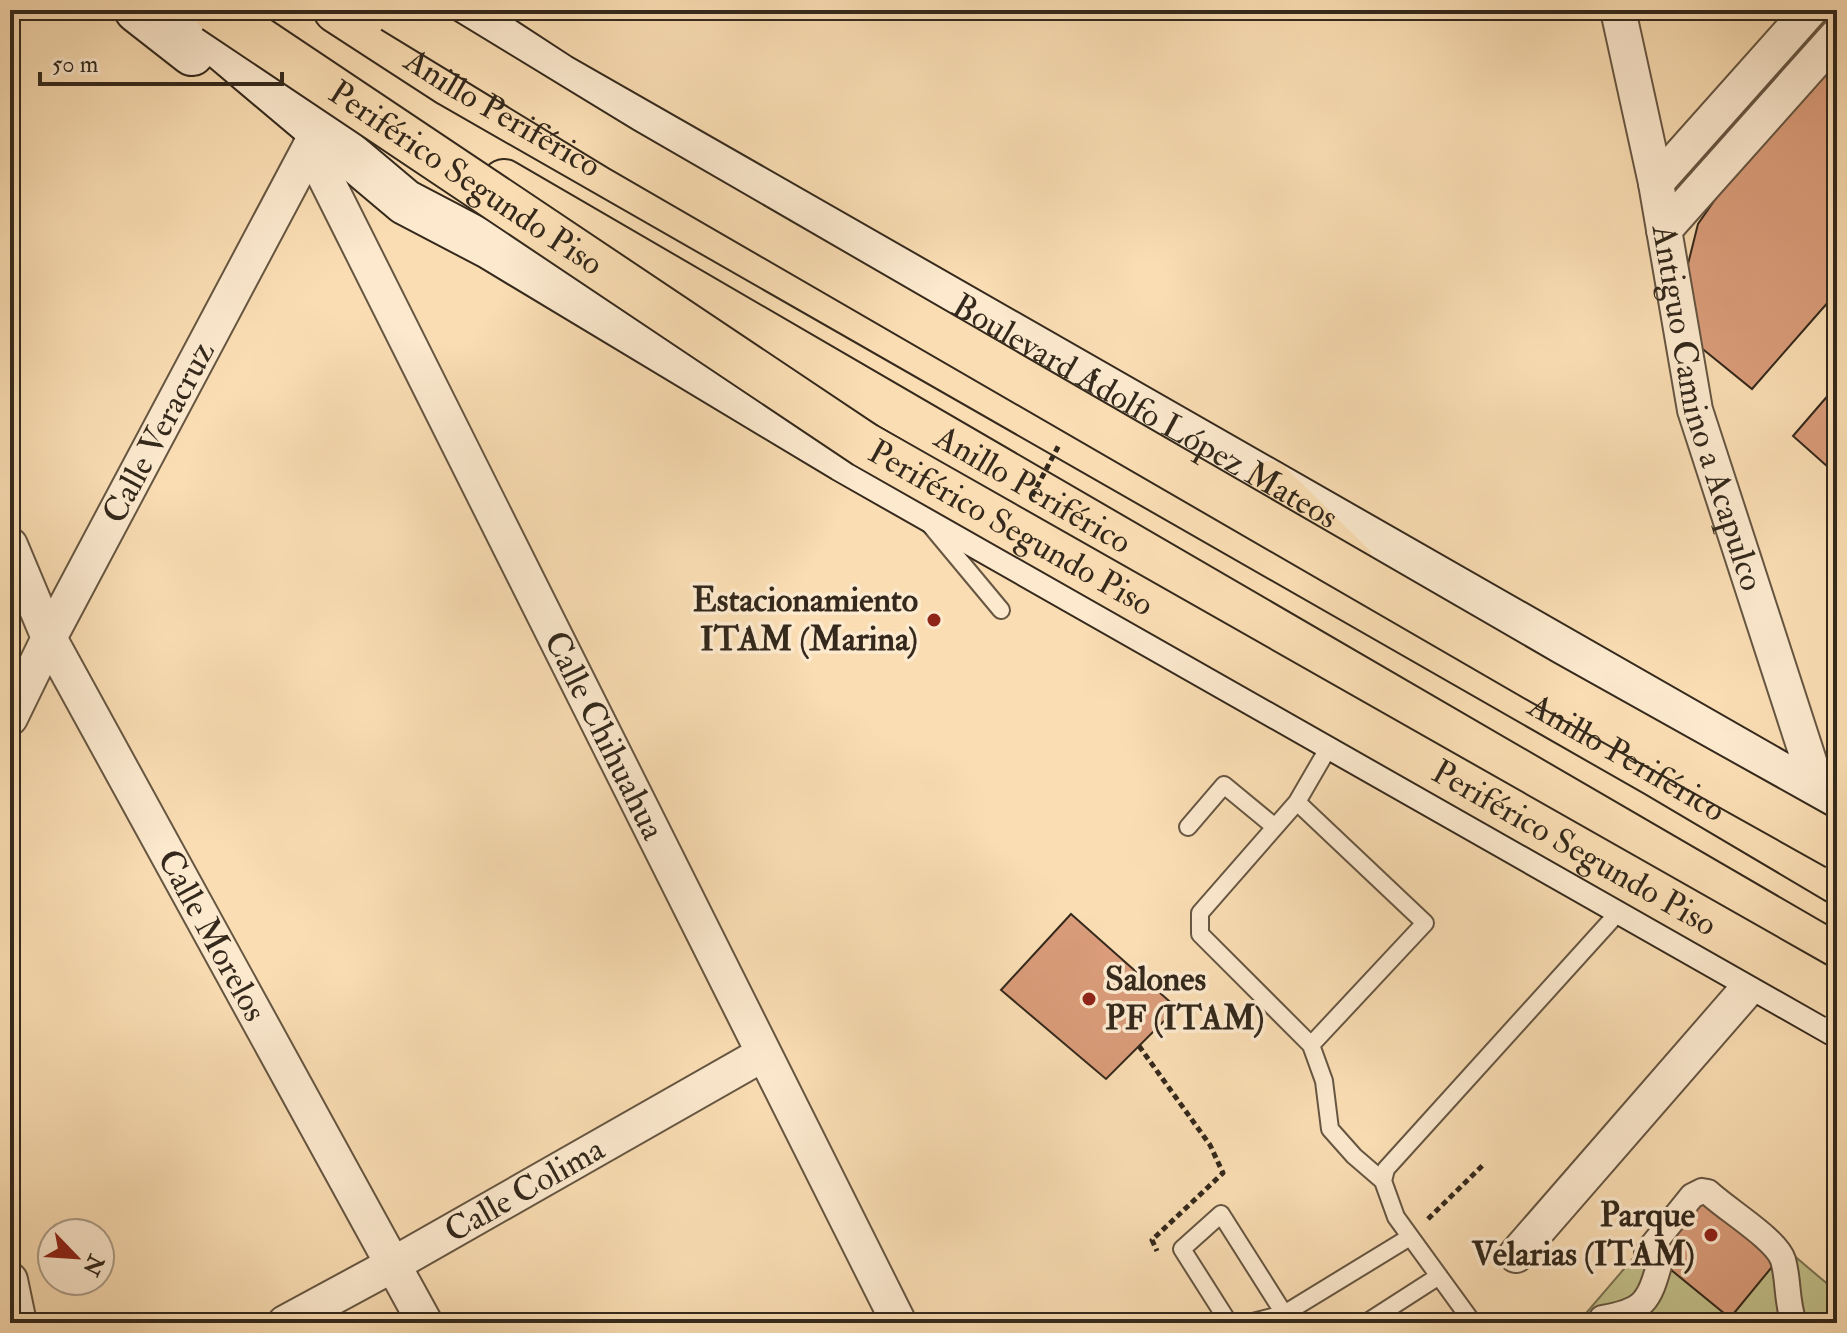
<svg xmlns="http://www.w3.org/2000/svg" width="1847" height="1333" viewBox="0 0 1847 1333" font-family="'IM FELL Double Pica',serif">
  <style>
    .green { fill: #c2c08a; stroke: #7b7453; stroke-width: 2 }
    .building { fill: #da9c7a; stroke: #34291c; stroke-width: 2 }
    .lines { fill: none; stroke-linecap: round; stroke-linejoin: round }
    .service-casing { stroke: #665642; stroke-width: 20 }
    .pedestrian-casing { stroke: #665642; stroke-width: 28 }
    .minor-casing { stroke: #665642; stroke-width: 38 }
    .secondary-casing { stroke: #34291c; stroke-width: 48 }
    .motorway-casing { stroke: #34291c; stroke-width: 48 }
    .path { stroke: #34291c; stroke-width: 5; stroke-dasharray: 6 4; stroke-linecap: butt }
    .service { stroke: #fce9ce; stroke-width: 16 }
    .pedestrian { stroke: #fce9ce; stroke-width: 24 }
    .minor { stroke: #fce9ce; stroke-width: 34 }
    .secondary { stroke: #fce9ce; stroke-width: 44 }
    .motorway { stroke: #faddb3; stroke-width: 44 }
    .motorway-bridge-casing { stroke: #34291c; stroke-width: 48; stroke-linecap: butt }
    .path-bridge { stroke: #34291c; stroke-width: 5; stroke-dasharray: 6 4; stroke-linecap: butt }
    .motorway-bridge { stroke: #faddb3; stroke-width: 44 }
    .poi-dot { fill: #8f2418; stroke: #fce9ce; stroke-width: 3 }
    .labels { text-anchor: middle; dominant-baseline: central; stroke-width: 7; stroke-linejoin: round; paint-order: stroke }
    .street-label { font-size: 34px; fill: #34291c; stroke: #fce9ce }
    .poi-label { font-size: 34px; font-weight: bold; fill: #34291c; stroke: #fce9ce; text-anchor: end }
  </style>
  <rect width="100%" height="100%" fill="#faddb3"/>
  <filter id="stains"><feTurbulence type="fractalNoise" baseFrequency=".0025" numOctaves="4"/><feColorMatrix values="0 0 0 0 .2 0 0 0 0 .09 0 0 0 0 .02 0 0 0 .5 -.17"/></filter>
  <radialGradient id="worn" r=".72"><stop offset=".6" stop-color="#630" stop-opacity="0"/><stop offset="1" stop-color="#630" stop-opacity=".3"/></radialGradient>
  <!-- green -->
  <path class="green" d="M1702,1178L1837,1292V1323H1587L1581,1319Z"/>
  <!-- building -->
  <path class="building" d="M1837,58V292L1752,389L1694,342L1683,284L1698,224L1733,174Z
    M1837,385V475L1793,436Z
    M1071,914L1177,1008L1106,1079L1001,990Z
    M1700,1200L1776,1262L1730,1318L1654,1256Z"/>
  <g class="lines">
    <defs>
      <path id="service" d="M931,526L1001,610
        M1333,740L1297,802L1200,913V934L1311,1045L1324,1081L1330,1129L1354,1156L1383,1181
        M1297,802L1425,923L1311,1045
        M1188,827L1224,785L1275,827
        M1229,1323L1182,1249L1221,1214L1290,1323
        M1249,1323L1284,1314L1410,1237
        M1366,1323L1439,1276
        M1473,1323L1396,1217L1383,1181L1386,1169L1625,905"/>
      <path id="pedestrian" d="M1602,1318C1644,1311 1649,1302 1660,1262L1647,1252L1692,1196L1702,1191L1708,1192C1727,1210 1776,1239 1783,1260C1789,1280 1786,1301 1794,1323"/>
      <g id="minor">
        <path id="s1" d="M1618,10L1656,183L1695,410L1821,798"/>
        <path id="s2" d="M310,147L899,1323"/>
        <path d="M1656,183L1810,10"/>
        <path d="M1664,230L1837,36"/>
        <path id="s3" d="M10,545L49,638L425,1323"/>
        <path id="s4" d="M10,718L49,638L310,147"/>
        <path d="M1516,1255L1757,978"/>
        <path d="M10,1280L19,1323"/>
        <path id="s5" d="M285,1323L394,1264L763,1054"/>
      </g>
      <g id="secondary">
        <path d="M137,10L192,53"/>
        <path d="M177,10L405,202L489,246L843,459L1837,1024"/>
        <path id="s6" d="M458,10L559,76L1837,807"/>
      </g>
      <g id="motorway">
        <path id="s7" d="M336,10L450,84L1656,774L1837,881"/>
        <path id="s8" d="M504,182L1837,957"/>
        <path d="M1270,483L1352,564"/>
      </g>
    </defs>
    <!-- service casing -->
    <use href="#service" class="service-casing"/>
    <!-- pedestrian casing -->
    <use href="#pedestrian" class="pedestrian-casing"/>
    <!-- minor casing -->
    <use href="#minor" class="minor-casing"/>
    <!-- secondary casing -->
    <use href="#secondary" class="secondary-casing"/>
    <!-- motorway casing -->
    <use href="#motorway" class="motorway-casing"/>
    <!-- path -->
    <path class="path" d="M1139,1046L1210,1145L1223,1173L1152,1240L1157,1251
      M1428,1219L1484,1164"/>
    <!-- service -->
    <use href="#service" class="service"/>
    <!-- pedestrian -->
    <use href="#pedestrian" class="pedestrian"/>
    <!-- minor -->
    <use href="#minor" class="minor"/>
    <!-- secondary -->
    <use href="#secondary" class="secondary"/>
    <!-- motorway -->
    <use href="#motorway" class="motorway"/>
    <defs>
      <g id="motorway-bridge">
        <path id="s9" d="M215,10L865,445L1837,997"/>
        <path d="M393,10L621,149L1542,682L1837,847"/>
      </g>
    </defs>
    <!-- motorway-bridge casing -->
    <use href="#motorway-bridge" class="motorway-bridge-casing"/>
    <!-- path-bridge -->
    <path class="path-bridge" d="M1093,380L1099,369
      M1032,496L1059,445"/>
    <!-- motorway-bridge -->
    <use href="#motorway-bridge" class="motorway-bridge"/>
  </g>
  <!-- markers -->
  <g class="poi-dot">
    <circle cx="934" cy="620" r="8"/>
    <circle cx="1089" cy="999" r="8"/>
    <circle cx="1711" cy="1235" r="8"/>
  </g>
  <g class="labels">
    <!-- street labels -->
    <g class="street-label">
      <text stroke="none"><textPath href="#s7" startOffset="196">Anillo Periférico</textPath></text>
      <text stroke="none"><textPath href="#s9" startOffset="302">Periférico Segundo Piso</textPath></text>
      <text stroke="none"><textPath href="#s1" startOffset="408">Antiguo Camino a Acapulco</textPath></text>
      <text stroke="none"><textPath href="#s6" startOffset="796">Boulevard Adolfo López Mateos</textPath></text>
      <text stroke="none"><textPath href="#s4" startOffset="322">Calle Veracruz</textPath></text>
      <text stroke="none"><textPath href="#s8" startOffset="612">Anillo Periférico</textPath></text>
      <text stroke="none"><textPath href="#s9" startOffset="950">Periférico Segundo Piso</textPath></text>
      <text stroke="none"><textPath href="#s2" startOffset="658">Calle Chihuahua</textPath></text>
      <text stroke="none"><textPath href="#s7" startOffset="1492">Anillo Periférico</textPath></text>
      <text stroke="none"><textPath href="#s9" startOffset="1598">Periférico Segundo Piso</textPath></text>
      <text stroke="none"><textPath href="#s3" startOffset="440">Calle Morelos</textPath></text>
      <text stroke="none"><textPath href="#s5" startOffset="274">Calle Colima</textPath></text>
    </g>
    <!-- poi labels -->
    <g class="poi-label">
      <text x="918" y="600">Estacionamiento<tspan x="918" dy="39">ITAM (Marina)</tspan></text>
      <text x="1105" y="979" text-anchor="start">Salones<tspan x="1105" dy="39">PF (ITAM)</tspan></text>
      <text x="1695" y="1215">Parque<tspan x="1695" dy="39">Velarias (ITAM)</tspan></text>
    </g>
  </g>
  <!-- margin -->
  <rect width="1847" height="1333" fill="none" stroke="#faddb3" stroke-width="40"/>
  <rect x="12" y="12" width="1823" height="1309" fill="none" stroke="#34291c" stroke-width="4"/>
  <rect x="20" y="20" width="1807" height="1293" fill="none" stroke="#34291c" stroke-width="2"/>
  <!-- north arrow -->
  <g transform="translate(76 1257) rotate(115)"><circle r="38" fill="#fce9ce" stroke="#ac9c87" stroke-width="2"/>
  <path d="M0-6L14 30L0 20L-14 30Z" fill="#8f2418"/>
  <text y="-12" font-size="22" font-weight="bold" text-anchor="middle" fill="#34291c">N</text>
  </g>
  <!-- scale -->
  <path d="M40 72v12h242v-12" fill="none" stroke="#34291c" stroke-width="4"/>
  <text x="52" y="72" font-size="24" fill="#34291c" stroke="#fce9ce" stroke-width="6" paint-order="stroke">50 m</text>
  <rect width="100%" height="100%" filter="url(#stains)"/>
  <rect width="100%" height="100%" fill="url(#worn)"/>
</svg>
